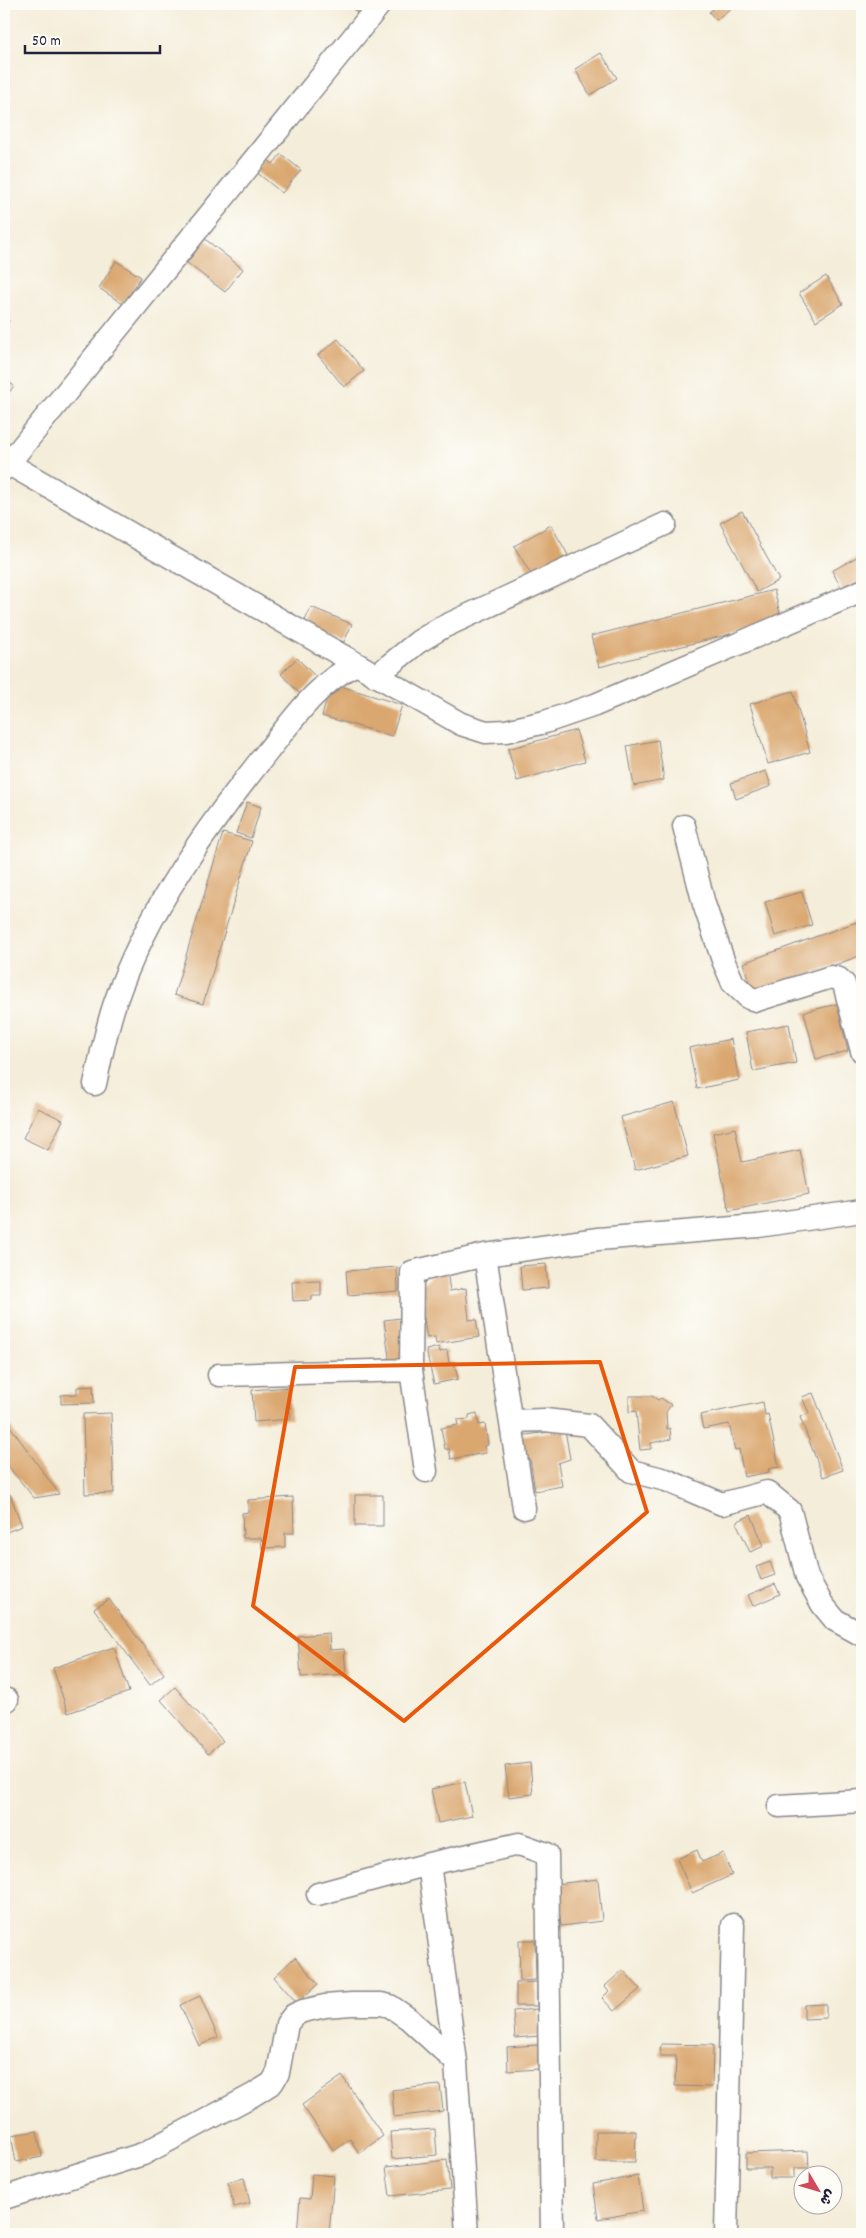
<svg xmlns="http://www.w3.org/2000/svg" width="866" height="2238" viewBox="0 0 866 2238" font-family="Dekko,'Playpen Sans Arabic',sans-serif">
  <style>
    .building { fill: #daa76f }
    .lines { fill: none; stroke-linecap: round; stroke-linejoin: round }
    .minor-casing { stroke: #8b888a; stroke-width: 25 }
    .minor { stroke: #fff; stroke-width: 22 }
    .marked { fill: none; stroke: #e8590c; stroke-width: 4; stroke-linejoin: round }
  </style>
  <rect width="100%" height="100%" fill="#fdfcf7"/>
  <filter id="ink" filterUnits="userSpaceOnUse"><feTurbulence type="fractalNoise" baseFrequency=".02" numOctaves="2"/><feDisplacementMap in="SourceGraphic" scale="10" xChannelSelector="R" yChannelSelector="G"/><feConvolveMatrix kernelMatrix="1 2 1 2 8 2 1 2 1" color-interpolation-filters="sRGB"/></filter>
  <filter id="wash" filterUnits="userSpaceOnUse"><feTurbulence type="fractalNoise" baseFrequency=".0096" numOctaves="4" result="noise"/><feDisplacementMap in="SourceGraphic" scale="20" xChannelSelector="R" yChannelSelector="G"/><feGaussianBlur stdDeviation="1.12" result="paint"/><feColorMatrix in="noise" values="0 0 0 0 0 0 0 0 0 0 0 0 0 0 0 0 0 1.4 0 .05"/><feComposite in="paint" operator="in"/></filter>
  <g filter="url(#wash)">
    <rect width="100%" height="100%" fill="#f4edd9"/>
    <g id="blocks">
      <!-- building -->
      <path class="building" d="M347,4H373L362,17Z
        M719,4H736L716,20L709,12Z
        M601,53L617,78L590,95L575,69Z
        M281,154L301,170L282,193L255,171L265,158L273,164Z
        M205,239L243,269L225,292L187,263Z
        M116,261L141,277L123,304L99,288Z
        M826,276L843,304L816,321L799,293Z
        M4,318L9,321L4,328Z
        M338,339L364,371L344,387L318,355Z
        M4,378L14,386L4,399Z
        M742,511L779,580L757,592L720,523Z
        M551,525L568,555L532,576L514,546Z
        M862,554V585L845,594L832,571Z
        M774,590L782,621L599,667L591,636Z
        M311,607L352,624L344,642L303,625Z
        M297,658L316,677L300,694L281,674Z
        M331,683L402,705L392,736L322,716Z
        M793,691L810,752L768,764L750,704Z
        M576,730L585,761L517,781L508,749Z
        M658,740L664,780L634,786L627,746Z
        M766,771L771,786L736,799L731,783Z
        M247,802L261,807L251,838L236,833Z
        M223,833L252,841L203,1004L174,995Z
        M802,892L812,925L775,936L765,902Z
        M862,920V955L754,995L743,963Z
        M837,1004L848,1051L816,1059L804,1012Z
        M789,1024L796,1063L753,1071L746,1032Z
        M731,1039L739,1080L697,1089L689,1048Z
        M674,1102L688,1156L635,1170L621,1117Z
        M38,1108L63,1120L48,1150L23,1138Z
        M735,1128L742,1162L800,1150L809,1194L729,1211L713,1133Z
        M546,1264L548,1288L522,1290L520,1266Z
        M397,1267L398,1291L348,1295L346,1271Z
        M447,1271L450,1291L466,1288L469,1320L476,1319L479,1337L436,1344L435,1337L427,1338L421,1300L424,1299L422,1285L433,1274Z
        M321,1281V1296H312V1300L293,1301L292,1282Z
        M401,1318L406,1363L390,1365L384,1320Z
        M439,1347L440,1352L447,1350L449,1363L454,1362L458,1379L434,1384L426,1350Z
        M93,1386L94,1403L61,1404V1395L77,1394V1387Z
        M289,1387L291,1419L254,1422L252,1390Z
        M813,1393L843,1470L823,1477L800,1417L809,1413L802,1397Z
        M629,1396H652L658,1400L661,1398L671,1405L666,1412L667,1429L670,1428L671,1439L651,1443V1449L640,1450L636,1411L629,1412Z
        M763,1402L765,1415L768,1414L779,1467L768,1469L769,1472L744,1477L739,1449L735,1450L729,1424L703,1429L700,1415Z
        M111,1413L114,1493L85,1494L83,1414Z
        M477,1413L479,1425L485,1424L488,1445L484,1446L486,1453L451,1459L449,1449H445L441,1428L458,1425L457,1420L469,1419V1415Z
        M4,1418L59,1494L34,1498L4,1461Z
        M565,1430L570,1459L558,1463L562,1486L535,1491L530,1459H522L518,1436Z
        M10,1494L22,1526L4,1533V1496Z
        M355,1495H383V1526H355Z
        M293,1497L294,1533H285V1547L262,1548L261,1538H243L242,1513L248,1512V1500Z
        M751,1515L764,1546L750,1552L736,1522Z
        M770,1562L775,1575L761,1580L756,1567Z
        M775,1584L780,1594L753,1606L748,1595Z
        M109,1599L164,1674L150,1685L94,1609Z
        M329,1633L330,1650L344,1649L346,1674L301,1677L298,1636Z
        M114,1647L129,1692L68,1713L53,1668Z
        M175,1687L223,1741L208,1754L161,1700Z
        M530,1763L533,1794L509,1797L505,1766Z
        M465,1782L472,1816L438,1823L431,1789Z
        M697,1850L702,1862L723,1853L732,1875L692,1893L677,1859Z
        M598,1879L602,1921L561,1926L556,1884Z
        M519,1940H535L536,1980L520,1981Z
        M295,1957L318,1984L297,2003L274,1977Z
        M623,1970L640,1989L614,2011L602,1998L609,1991L605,1986Z
        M537,1982V2006H516V1983Z
        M200,1996L218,2037L199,2046L180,2005Z
        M826,2004V2018L804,2019V2005Z
        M538,2009L540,2036L515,2038L513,2011Z
        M661,2044L713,2045L712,2087L675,2086L676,2056H660Z
        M538,2045L539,2069L508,2071L507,2047Z
        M342,2076L383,2136L359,2153L350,2139L334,2151L302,2105Z
        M440,2085L443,2111L394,2117L392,2090Z
        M435,2129L437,2155L392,2159L390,2132Z
        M37,2131L42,2157L16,2162L11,2135Z
        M596,2131H636L635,2162H596Z
        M808,2151L809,2168H794V2178H770V2168H746V2153Z
        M447,2160L450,2190L390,2196L386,2167Z
        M312,2174L334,2176L329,2234H297L300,2198L310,2199Z
        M638,2176L643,2211L598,2219L593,2184Z
        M244,2178L250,2203L234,2207L228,2182Z
        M597,2229L598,2234H569V2232Z"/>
    </g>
  </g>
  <g filter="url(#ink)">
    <use href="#blocks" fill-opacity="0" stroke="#8b888a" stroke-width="1"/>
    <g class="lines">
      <defs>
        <path id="minor" d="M4,461L461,724L486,732L506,731L545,722L595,705L862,591
          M4,469L380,4
          M376,676L418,642L441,628L665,524
          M684,826L704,904L723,960L733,983L749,998L757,1000L831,977L839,979L844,984L862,1051
          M95,1084C101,1057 106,1029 115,1003C147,910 207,827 268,751C294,718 318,683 356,664
          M485,1255L524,1508
          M219,1375L411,1370
          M511,1421L545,1420L589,1425L631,1471L666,1480L722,1504L767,1492L790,1511L807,1577L822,1604L835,1620L862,1635
          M426,1471L411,1370L412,1272L485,1255L598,1239L758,1226L862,1211
          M4,1701L7,1700
          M779,1806L862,1801
          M429,1864L519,1844L547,1854L552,2234
          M318,1894L429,1864L456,2062L467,2234
          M4,2198L143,2154L253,2095L272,2083L278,2073L287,2024L294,2015L303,2011L325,2006L352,2004H381L390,2006L409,2019L456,2062
          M726,2234L733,1925"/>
      </defs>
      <!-- minor casing -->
      <use href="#minor" class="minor-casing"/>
      <!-- minor -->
      <use href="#minor" class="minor"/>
    </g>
  </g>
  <!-- marked area -->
  <path class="marked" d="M600,1362L647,1512L404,1721L253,1606L295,1367Z"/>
  <!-- margin -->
  <rect width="866" height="2238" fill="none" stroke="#fdfcf7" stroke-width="20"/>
  <!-- north arrow -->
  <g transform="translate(818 2190) rotate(128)"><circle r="24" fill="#fdfcf7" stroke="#a5a5ac"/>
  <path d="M0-4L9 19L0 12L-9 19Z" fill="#d1495b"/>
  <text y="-8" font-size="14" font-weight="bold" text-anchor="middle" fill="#22223b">ش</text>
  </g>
  <!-- scale -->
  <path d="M25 45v8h135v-8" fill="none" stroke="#22223b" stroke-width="2.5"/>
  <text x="32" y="45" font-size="15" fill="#22223b" stroke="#fdfcf7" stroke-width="4" paint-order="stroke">50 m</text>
</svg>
